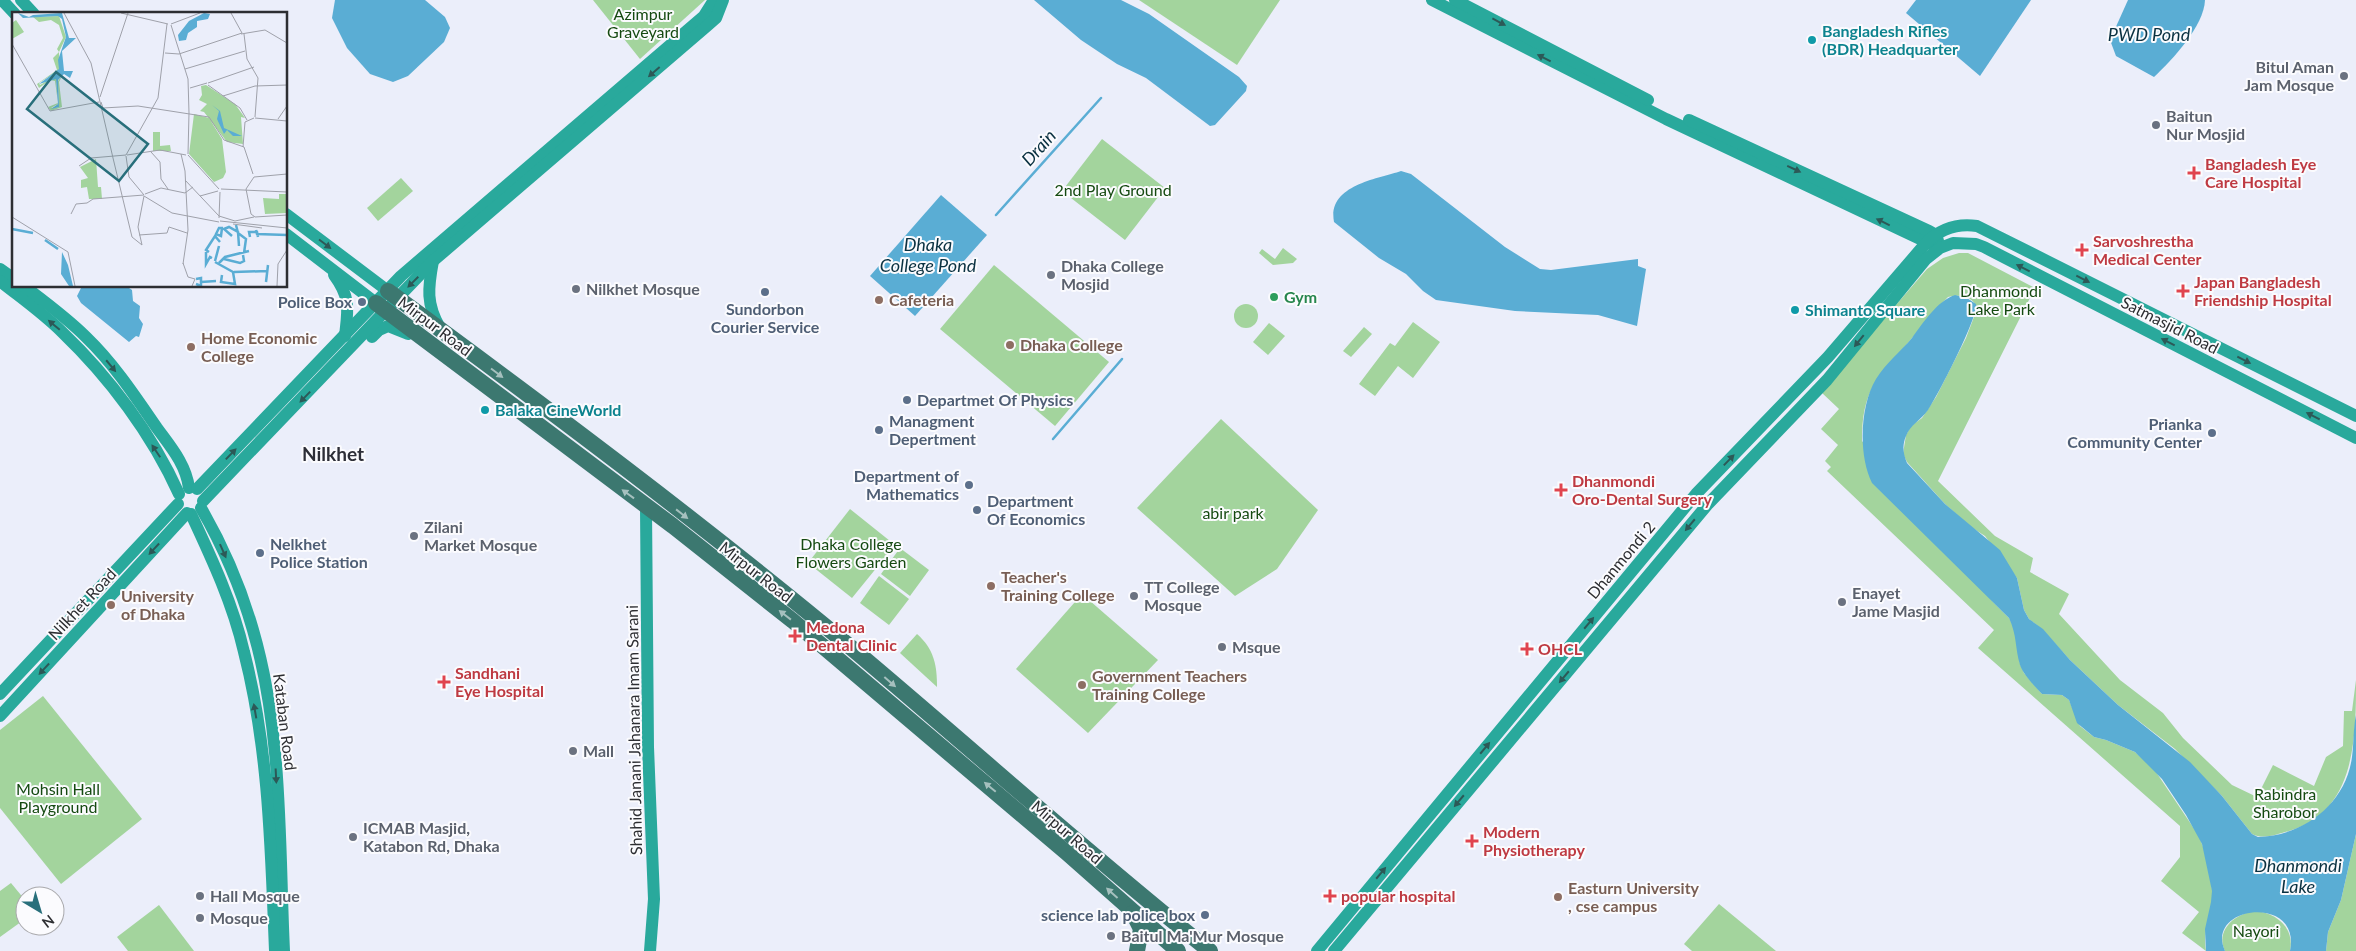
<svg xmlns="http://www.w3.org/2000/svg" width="2356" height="951" font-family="Lato,sans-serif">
<rect width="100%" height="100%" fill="#ebeefa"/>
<g fill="#a3d49d">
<path d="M593,0H705L640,59Z"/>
<path d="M1139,0H1280L1237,65Z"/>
<path d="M1102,139L1165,188L1125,240L1062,191Z"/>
<path d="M401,178L413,191L378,221L367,208Z"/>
<path d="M1283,248L1297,259L1293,263L1273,265L1259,253L1262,249L1275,259Z"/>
<path d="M1959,253H1968L2035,288L1938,481L1995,536L2033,558L2030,572L2069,594L2059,614L2120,680L2163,713L2183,738L2232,785L2257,797L2273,765L2314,786L2326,757L2343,746L2344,711H2352L2356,680C2356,737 2356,812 2289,831C2277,834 2264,840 2252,834L2222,796L2175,749L2118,705L2070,660L2043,630L2029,619L2024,610L2017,578L1985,536L1971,527L1945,504L1907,462L1903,454L1906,435L1911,426L1922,418L1936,397L1966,338L1977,309C1974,296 1959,294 1948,297C1933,312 1921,328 1907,344C1876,379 1862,391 1862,441L1993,602L2009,618L2016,631L2020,664L2024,673L2042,694L2062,695L2069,700L2080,726L2094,737L2106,740L2135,752L2154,769L2197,833C2206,849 2214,883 2212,901C2209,919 2203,932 2206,951L2182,933L2199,912L2161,881L2180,857V826L1978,648L1994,630L1827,471L1831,467L1825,461L1838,445L1821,429L1839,409L1821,392L1927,269L1943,258Z"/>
<path d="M994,265L1109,362L1055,426L940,329Z"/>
<circle cx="1246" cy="316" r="12"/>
<path d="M1413,322L1440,342L1413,378L1398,366L1375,396L1359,384L1390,343L1395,346Z"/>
<path d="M1269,323L1285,336L1268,355L1253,342Z"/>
<path d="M1364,327L1372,334L1351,357L1343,351Z"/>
<path d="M1221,419L1318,510L1277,569L1235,596L1137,508Z"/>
<path d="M850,509L895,545L852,598L808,563Z"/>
<path d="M900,548L929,570L910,596L881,574Z"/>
<path d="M879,576L909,599L889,625L860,603Z"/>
<path d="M1082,594L1158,660L1088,733L1016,669Z"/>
<path d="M917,634C934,649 937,665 937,687L900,653Z"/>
<path d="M43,696L142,819L61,884L0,808V730Z"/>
<path d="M2356,834V951H2326L2328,932L2341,900Z"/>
<path d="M11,883L25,900V919L0,937V891Z"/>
<path d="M1719,904L1776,951H1692L1684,944Z"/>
<path d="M159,905L194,951H128L117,937Z"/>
<path d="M2254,911C2276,912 2295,928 2290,951H2225C2215,930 2235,914 2254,911Z"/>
</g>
<g fill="#5aadd4">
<path d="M335,0H425L445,17L450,28L444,42L408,76L393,82L370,74L347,48L332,18Z"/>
<path d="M1034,0H1121L1149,14L1239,77L1247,86L1246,91L1215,125L1210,126L1146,78L1117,64L1081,40Z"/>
<path d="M1916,0H2031L1980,76L1906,13Z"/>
<path d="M2128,0H2205C2204,26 2173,59 2154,77L2116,56L2110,40Z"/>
<path d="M1401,171L1411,174L1505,247L1540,269L1551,270L1638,259V266L1646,269L1637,326L1598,315L1515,311L1436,300L1423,291L1406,274L1379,258L1334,222C1327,185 1378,179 1401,171Z"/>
<path d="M941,195L987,235L915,316L870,276Z"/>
<path d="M82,286H126L132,290L133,301L140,306L139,318L143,324L139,337L136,336L129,342L81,303L77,296Z"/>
<path d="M1955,295L1967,298L1976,304C1979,316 1937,397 1928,410C1921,420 1910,425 1906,436C1902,445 1903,454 1907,463L1945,504L2000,550L2017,578L2024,610L2029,619L2043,629L2070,660L2118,705L2190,762L2222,796L2252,834L2258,837C2303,836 2346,804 2352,757C2354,743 2353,729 2356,715V834L2341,900L2328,932L2326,951H2290C2302,894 2204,905 2225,951H2206L2205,929L2211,902L2212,891L2202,844L2186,815L2162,779L2135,752L2106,740L2094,737L2077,723L2069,700L2062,695L2042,694C2034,685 2024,676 2020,665C2015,648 2017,635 2009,618L1872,483C1858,455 1860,405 1876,379C1886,363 1900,352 1912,338C1923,323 1937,301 1955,295Z"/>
</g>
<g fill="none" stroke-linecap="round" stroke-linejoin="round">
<g stroke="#5aadd4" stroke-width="2.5">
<path d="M996,215L1101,98"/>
<path d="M1053,439L1122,359"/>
</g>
<g stroke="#29a99c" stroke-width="12">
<path d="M2,0L15,14"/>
<path d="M21,0L34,14"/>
<path d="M1432,0L1666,119L1933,245"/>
<path d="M1455,0L1648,100"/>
<path d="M1689,120L1929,231L1936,235L1938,241"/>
<path d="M286,214L388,291"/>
<path d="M286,234L376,303"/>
<path d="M433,261C428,288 426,304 440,328"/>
<path d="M0,269L14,279"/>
<path d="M334,275C351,298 348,309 345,336"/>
<path d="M0,281C20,297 43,313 62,332C109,377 152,434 179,494"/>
<path d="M24,286C45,302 67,318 86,337C114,364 135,396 157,428C170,446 186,464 189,488"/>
<path d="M372,337L379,330L388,326L408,334"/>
<path d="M197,489L401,276L704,16L714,0"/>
<path d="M203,501L433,261L707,26L716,18L723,0"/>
<path d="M201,508C223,546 241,588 253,630C283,733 279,845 284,951"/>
<path d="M646,508L648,747L654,899L650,951"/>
<path d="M191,514C212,559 233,604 244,652C269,749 271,851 275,951"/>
<path d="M0,694L178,504"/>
<path d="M0,716L187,513"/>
<path d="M1317,951L1696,494L1828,357L1926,243C1940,229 1957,223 1977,226L2356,416"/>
<path d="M1334,951L1708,504L1827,380L1926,259L1940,248L1953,243L1976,244L1984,247L2356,438"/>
</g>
<g stroke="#3c7870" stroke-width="16">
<path d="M388,291C546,407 704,525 854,650C973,750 1088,854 1210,951"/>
<path d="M376,303L673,526L793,621L1067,853L1178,951"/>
<path d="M1133,913L1141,929L1137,951"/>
</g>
</g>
<defs><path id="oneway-solid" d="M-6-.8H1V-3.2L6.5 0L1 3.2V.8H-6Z" transform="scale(1.25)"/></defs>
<g fill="#2c5957">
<use href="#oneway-solid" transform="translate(1499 22) rotate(28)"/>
<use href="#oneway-solid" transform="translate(1544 58) rotate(-153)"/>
<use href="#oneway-solid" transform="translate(654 72) rotate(139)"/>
<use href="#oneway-solid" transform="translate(1794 169) rotate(25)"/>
<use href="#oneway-solid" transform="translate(1883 222) rotate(-154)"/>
<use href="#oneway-solid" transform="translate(325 244) rotate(37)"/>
<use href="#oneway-solid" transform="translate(2023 268) rotate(-153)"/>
<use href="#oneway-solid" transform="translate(2083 279) rotate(27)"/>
<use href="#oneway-solid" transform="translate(413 282) rotate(135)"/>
<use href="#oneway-solid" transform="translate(54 325) rotate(-140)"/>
<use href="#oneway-solid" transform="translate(1859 341) rotate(129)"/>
<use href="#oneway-solid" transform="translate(2168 342) rotate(-153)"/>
<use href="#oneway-solid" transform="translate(2244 360) rotate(27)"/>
<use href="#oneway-solid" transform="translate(111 366) rotate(50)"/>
<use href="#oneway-solid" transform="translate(305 397) rotate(134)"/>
<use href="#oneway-solid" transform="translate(2313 416) rotate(-153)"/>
<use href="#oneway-solid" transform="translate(156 451) rotate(-124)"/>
<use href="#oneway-solid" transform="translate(231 454) rotate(-46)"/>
<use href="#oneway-solid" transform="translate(1729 460) rotate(-46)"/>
<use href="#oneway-solid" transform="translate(1690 525) rotate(130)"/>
<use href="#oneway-solid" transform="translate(154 549) rotate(133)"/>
<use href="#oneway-solid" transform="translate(223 551) rotate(66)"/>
<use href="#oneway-solid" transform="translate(1589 623) rotate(-50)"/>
<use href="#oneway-solid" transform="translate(44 669) rotate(133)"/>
<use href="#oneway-solid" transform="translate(1564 677) rotate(130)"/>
<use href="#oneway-solid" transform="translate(255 711) rotate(-100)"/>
<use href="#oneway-solid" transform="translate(1485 748) rotate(-50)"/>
<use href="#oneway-solid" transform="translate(276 776) rotate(87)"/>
<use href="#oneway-solid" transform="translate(1459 801) rotate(130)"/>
<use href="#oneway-solid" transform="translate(1381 873) rotate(-50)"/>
</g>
<g fill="#a5c0be">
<use href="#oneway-solid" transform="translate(497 373) rotate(37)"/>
<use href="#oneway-solid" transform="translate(628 494) rotate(-144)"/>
<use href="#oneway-solid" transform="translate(682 514) rotate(38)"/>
<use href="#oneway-solid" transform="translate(785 615) rotate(-142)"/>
<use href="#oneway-solid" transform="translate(890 682) rotate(41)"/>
<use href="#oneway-solid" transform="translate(990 787) rotate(-140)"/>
<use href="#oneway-solid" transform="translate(1112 893) rotate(-138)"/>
</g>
<g fill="#0f9aa8" stroke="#fbfbfe" stroke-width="2">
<circle cx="1812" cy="40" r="5"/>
<circle cx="1795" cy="310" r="5"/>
<circle cx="485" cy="410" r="5"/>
</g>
<g fill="#6b7280" stroke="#fbfbfe" stroke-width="2">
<circle cx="2344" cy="76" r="5"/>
<circle cx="2156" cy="125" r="5"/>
<circle cx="1051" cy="275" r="5"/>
<circle cx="576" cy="289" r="5"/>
<circle cx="414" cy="536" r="5"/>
<circle cx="1134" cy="596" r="5"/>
<circle cx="1842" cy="602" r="5"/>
<circle cx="1222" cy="647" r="5"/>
<circle cx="573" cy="751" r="5"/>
<circle cx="353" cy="837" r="5"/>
<circle cx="200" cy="896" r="5"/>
<circle cx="200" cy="918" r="5"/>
<circle cx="1111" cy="936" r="5"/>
</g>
<g fill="#e0444e" stroke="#fbfbfe" stroke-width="2">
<path d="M2191.5 165.5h5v5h5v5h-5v5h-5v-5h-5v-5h5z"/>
<path d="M2079.5 242.5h5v5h5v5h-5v5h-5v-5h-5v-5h5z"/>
<path d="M2180.5 283.5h5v5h5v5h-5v5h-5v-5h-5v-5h5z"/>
<path d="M1558.5 482.5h5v5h5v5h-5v5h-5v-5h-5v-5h5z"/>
<path d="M792.5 628.5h5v5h5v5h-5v5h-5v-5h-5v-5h5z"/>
<path d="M1524.5 641.5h5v5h5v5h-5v5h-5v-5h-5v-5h5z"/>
<path d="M441.5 674.5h5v5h5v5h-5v5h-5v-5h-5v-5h5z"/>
<path d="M1469.5 833.5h5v5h5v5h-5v5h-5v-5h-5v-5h5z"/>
<path d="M1327.5 888.5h5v5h5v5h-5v5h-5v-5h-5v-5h5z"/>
</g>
<g fill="#5c6f8a" stroke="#fbfbfe" stroke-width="2">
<circle cx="765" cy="292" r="5"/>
<circle cx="362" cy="302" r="5"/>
<circle cx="907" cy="400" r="5"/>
<circle cx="879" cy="430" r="5"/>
<circle cx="2212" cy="433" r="5"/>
<circle cx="969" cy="485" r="5"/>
<circle cx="977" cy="510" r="5"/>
<circle cx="260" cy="553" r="5"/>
<circle cx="1205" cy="915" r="5"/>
</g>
<circle fill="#2e9e5b" stroke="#fbfbfe" stroke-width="2" cx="1274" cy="297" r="5"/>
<g fill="#8d6e63" stroke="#fbfbfe" stroke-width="2">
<circle cx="879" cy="300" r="5"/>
<circle cx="1010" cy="345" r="5"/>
<circle cx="191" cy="347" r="5"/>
<circle cx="991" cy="586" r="5"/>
<circle cx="111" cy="605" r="5"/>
<circle cx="1082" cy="685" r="5"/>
<circle cx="1558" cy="897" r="5"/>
</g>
<g text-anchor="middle" stroke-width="4" stroke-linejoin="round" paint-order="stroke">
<g font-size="16" fill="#154a11" stroke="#fbfbfe">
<text x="643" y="20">Azimpur<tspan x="643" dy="18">Graveyard</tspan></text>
<text x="1113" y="196">2nd Play Ground</text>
<text x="2001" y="297">Dhanmondi<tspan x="2001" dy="18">Lake Park</tspan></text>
<text x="1233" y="519">abir park</text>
<text x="851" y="550">Dhaka College<tspan x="851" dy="18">Flowers Garden</tspan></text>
<text x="58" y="795">Mohsin Hall<tspan x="58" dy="18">Playground</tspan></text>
<text x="2285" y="800">Rabindra<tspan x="2285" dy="18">Sharobor</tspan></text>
<text x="2256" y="937">Nayori</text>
</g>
<g font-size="16" font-weight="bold" fill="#0d838f" stroke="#fbfbfe" text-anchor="start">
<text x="1822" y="37">Bangladesh Rifles<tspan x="1822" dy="18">(BDR) Headquarter</tspan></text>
<text x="1805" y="316">Shimanto Square</text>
<text x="495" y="416">Balaka CineWorld</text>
</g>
<g font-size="16" font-weight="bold" fill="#5b616d" stroke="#fbfbfe" text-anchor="start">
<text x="2334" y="73" text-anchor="end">Bitul Aman<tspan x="2334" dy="18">Jam Mosque</tspan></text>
<text x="2166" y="122">Baitun<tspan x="2166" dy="18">Nur Mosjid</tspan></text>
<text x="1061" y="272">Dhaka College<tspan x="1061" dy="18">Mosjid</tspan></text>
<text x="586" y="295">Nilkhet Mosque</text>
<text x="424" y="533">Zilani<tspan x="424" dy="18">Market Mosque</tspan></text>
<text x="1144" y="593">TT College<tspan x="1144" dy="18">Mosque</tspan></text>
<text x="1852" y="599">Enayet<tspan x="1852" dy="18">Jame Masjid</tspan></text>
<text x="1232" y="653">Msque</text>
<text x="583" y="757">Mall</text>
<text x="363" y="834">ICMAB Masjid,<tspan x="363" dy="18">Katabon Rd, Dhaka</tspan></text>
<text x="210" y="902">Hall Mosque</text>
<text x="210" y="924">Mosque</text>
<text x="1121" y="942">Baitul Ma'Mur Mosque</text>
</g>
<g font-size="16" font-weight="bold" fill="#be3a42" stroke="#fbfbfe" text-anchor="start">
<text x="2205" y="170">Bangladesh Eye<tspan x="2205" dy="18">Care Hospital</tspan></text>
<text x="2093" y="247">Sarvoshrestha<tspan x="2093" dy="18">Medical Center</tspan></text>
<text x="2194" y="288">Japan Bangladesh<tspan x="2194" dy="18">Friendship Hospital</tspan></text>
<text x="1572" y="487">Dhanmondi<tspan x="1572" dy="18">Oro-Dental Surgery</tspan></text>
<text x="806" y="633">Medona<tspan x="806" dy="18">Dental Clinic</tspan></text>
<text x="1538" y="655">OHCL</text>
<text x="455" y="679">Sandhani<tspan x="455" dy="18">Eye Hospital</tspan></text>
<text x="1483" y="838">Modern<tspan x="1483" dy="18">Physiotherapy</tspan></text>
<text x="1341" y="902">popular hospital</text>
</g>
<g font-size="16" font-weight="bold" fill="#27864d" stroke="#fbfbfe" text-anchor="start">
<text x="1284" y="303">Gym</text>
</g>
<g font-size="16" font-weight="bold" fill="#785e54" stroke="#fbfbfe" text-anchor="start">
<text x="889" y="306">Cafeteria</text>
<text x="201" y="344">Home Economic<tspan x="201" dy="18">College</tspan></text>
<text x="1020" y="351">Dhaka College</text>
<text x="1001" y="583">Teacher's<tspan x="1001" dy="18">Training College</tspan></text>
<text x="121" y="602">University<tspan x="121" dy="18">of Dhaka</tspan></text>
<text x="1092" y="682">Government Teachers<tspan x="1092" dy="18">Training College</tspan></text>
<text x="1568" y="894">Easturn University<tspan x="1568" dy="18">, cse campus</tspan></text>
</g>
<g font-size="16" font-weight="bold" fill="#4e5e75" stroke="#fbfbfe" text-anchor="end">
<text x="352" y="308">Police Box</text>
<text x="765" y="315" text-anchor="middle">Sundorbon<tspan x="765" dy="18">Courier Service</tspan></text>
<text x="917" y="406" text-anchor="start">Departmet Of Physics</text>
<text x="889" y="427" text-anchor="start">Managment<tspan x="889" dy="18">Depertment</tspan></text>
<text x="2202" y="430">Prianka<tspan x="2202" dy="18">Community Center</tspan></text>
<text x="959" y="482">Department of<tspan x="959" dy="18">Mathematics</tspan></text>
<text x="987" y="507" text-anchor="start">Department<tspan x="987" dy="18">Of Economics</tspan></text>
<text x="270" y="550" text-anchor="start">Nelkhet<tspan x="270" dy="18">Police Station</tspan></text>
<text x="1195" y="921">science lab police box</text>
</g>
<g font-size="16" fill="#2d2e32" stroke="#fbfbfe">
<text transform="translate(2170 325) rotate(27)" y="6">Satmasjid Road</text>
<text transform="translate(435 326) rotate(37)" y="6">Mirpur Road</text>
<text transform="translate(1621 560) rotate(-50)" y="6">Dhanmondi 2</text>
<text transform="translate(756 572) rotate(38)" y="6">Mirpur Road</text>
<text transform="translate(82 604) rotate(-47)" y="6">Nilkhet Road</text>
<text transform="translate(285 722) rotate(83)" y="6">Kataban Road</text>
<text transform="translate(634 730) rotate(-91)" y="6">Shahid Janani Jahanara Imam Sarani</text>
<text transform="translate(1067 832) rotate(41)" y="6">Mirpur Road</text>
</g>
<g font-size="18" font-style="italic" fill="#0a3141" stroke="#fbfbfe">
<text x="2149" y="41">PWD Pond</text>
<text transform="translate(1039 148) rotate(-48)" y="6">Drain</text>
<text x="928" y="251">Dhaka<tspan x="928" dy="21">College Pond</tspan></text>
<text x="2298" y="872">Dhanmondi<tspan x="2298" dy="21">Lake</tspan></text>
</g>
<g font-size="19" font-weight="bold" fill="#2d2e37" stroke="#fbfbfe">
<text x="333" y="461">Nilkhet</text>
</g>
</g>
<g transform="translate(12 12)">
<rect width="275" height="275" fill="#ebeefa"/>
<path d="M47,4L54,25L47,40L45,37L51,26L47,13L39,8L27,10L21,5ZM4,8L12,20L0,27V11ZM47,40V58L27,71L28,73L40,66L44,67L46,92L39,96L47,95L46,72V69L50,64L47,70L50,95L39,99L36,95L46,91L43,69L38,68L27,76L25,72L45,58L41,46ZM194,73L223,92L233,106L229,105L231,132L215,130L192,100L188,99L195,92L187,88L190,83L189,74ZM182,102L197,106L210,127L214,160L211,166L202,170L177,142ZM141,120H148V134L158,133L159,139H141ZM84,147L86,175H89L90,187H77L75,175L69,176V168L76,166L68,155ZM267,182H274L275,201L253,202L251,186L267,187Z" fill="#a3d49d"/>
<path d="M6,1L17,5L21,3L50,1L57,26H64L50,39L52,59H61L58,66L52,62L46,68L47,95L39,97L46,92L44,67L27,72L47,57L46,48L54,25L50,7L46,4L11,6ZM192,1L198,2L196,7L185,9V15L176,21L174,28L167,29L166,23L177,9ZM200,93L208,99L212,116L230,124H221L215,118L212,122L205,107L207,99ZM50,240L56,253L61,274H57L49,262Z" fill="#5aadd4"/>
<path fill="none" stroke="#5aadd4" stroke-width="2.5" d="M224,213L226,221L234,227L232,241M210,216L209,224L204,222L207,216H211M0,217L21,221M244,218L245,222L275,223M220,224L212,217L217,215L226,220L227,234M238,225L237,220H245L246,225M33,228L46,237M194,240V252L198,245L200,246M197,240L194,238L203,224L208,230M212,247L228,251L232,249L231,243M203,249L207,234M203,250L221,260L223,272L209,270L210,263M207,251L213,245L237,239M222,260L255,259M189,270L204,269M254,270L256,253M184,272L189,274V266L184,267"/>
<path fill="none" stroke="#9fa1aa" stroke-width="1" d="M52,1L79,51L101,146M109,1L156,12M159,12L188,1M159,13L176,67L177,101M229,22L253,18L275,31M232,22L235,47L246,66L243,105M0,32L38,99L87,90M153,41L167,42L230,21L219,1M173,57L233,39M196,71L242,55M196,73L228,96L235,108M178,76L195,71M211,84L243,74L275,73M88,85L116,1M89,90L91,96L126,94L197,105L212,128L232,135L241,162M243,106L275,109M266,107L275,94M231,135L233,110L242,106M139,140L148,150L149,167L156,177M169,142L173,159L176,218L171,252M176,142L177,101M114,143L146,86L155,12M115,143L148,138L174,143M176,143L207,177M114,144L117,165L132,183M101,146L120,225L130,233M67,154L79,146L114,143M242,165L234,177L239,202L243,205M242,165L275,162M173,168L207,204L223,209L242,205M209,177L275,180M133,182L149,176L173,181L181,175M132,184L160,201L207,210M188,184L206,179M59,202L64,192L75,191L81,187L132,183M0,205L56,240L63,274M243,205L275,203M207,206L208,180M208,209L275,216M221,212L250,216M127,223L155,221L157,215L175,221M130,233L126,215L132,184M171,251L176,265L183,267L180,274M265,274L266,252L275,238"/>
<path fill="#286f7b" fill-opacity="0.15" stroke="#286f7b" stroke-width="2.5" d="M44,60L136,132L107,169L15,97Z"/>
<rect width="275" height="275" fill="none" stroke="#2d2e32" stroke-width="2.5"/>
</g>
<g transform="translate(40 911) rotate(142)"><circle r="24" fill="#fbfbfe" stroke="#a9a9ac"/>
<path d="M0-4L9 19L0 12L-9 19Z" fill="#286f7b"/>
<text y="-8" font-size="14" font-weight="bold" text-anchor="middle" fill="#2d2e32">N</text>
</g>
</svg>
